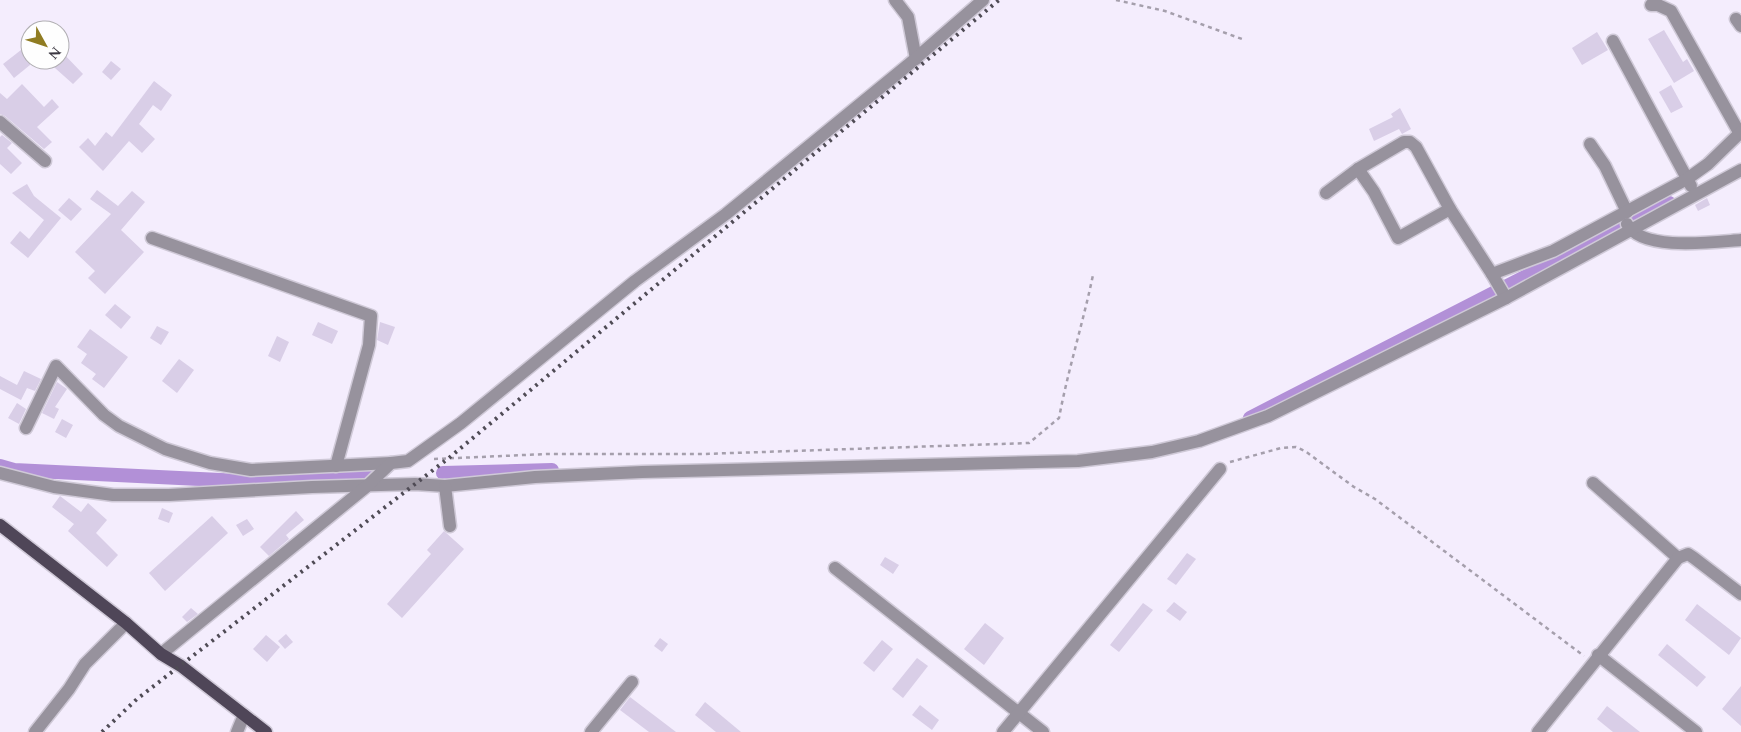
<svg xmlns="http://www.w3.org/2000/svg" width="1741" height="732" font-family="Spectral,serif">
<rect width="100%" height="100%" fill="#f4edfd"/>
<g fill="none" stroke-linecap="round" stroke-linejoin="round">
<g stroke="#b290d7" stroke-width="14">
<path d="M1250,418L1669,203"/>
<path d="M0,466L14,470L241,481L367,473"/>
<path d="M443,473L552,470"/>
</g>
</g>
<g fill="#d9cee7">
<path d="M1664,30L1683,62L1687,59L1694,71L1674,83L1648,39Z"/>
<path d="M1597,32L1608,50L1582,65L1572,48Z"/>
<path d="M30,43V65L14,78L3,64Z"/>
<path d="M60,50L83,74L73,84L46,60H60Z"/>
<path d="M111,61L121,69L111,80L102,72Z"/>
<path d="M154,81L172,95L161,111L153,105L139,124L155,139L142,153L129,141L103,171L79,147L88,138L95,146L106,132L112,137Z"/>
<path d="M22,84L44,107L52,99L59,107L37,127L52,142L44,149L5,116L0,114V93L7,99Z"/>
<path d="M1671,85L1683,107L1671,113L1659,92Z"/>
<path d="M1400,108L1411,129L1402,134L1399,129L1374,141L1369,129L1393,117L1391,114Z"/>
<path d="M2,135L12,143L7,148L22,163L11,174L0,164V137Z"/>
<path d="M27,184L34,196L61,218L28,258L10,243L20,231L29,239L44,220L12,193Z"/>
<path d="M97,190L118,206L132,191L145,202L121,230L144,252L105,294L88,278L95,271L75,252L111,214L90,199Z"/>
<path d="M69,198L82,209L71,221L58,210Z"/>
<path d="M1707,198L1710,205L1698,211L1695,205Z"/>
<path d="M115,304L131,317L121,329L105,315Z"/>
<path d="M318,322L338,331L332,344L312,335Z"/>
<path d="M380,322L395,327L388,345L377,340Z"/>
<path d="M157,326L169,332L161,345L150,338Z"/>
<path d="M90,329L128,357L104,388L92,379L96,374L81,363L87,354L77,347Z"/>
<path d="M277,336L289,342L280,362L268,356Z"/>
<path d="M179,359L194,370L177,393L162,381Z"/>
<path d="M24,371L41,379L35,391L27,388L21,400L0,389V376L17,385Z"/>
<path d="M57,382L67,389L55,407L59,409L54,419L42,413Z"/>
<path d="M17,403L26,409L19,424L8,418Z"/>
<path d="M62,419L73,425L66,438L55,432Z"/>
<path d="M60,496L81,512L88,503L107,520L96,533L118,555L107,567L68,531L74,524L52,507Z"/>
<path d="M162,508L173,513L169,523L158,519Z"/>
<path d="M296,511L304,520L286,535L289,539L269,556L260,547Z"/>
<path d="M212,516L228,533L165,591L149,573Z"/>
<path d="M247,519L254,529L243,536L236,525Z"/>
<path d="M444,531L464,549L402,618L387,604L431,554L427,550Z"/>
<path d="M1187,553L1196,559L1176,585L1167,579Z"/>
<path d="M885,557L899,565L893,574L880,565Z"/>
<path d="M1174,602L1187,612L1180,621L1166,611Z"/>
<path d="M1143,603L1153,610L1119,652L1110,645Z"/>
<path d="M1697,604L1741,638L1729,655L1685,620Z"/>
<path d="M191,608L198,614L187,622L182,617Z"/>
<path d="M985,623L1004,638L984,665L964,649Z"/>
<path d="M286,634L293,642L285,649L278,641Z"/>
<path d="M266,635L280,647L267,662L253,649Z"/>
<path d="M660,638L668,644L662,652L654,646Z"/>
<path d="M882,640L893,649L874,672L863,663Z"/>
<path d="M1667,644L1706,677L1697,687L1658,655Z"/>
<path d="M917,658L928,666L903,698L892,689Z"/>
<path d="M1741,686V726L1722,709Z"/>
<path d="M630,697L676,732H649L620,710Z"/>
<path d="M705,702L741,732H716L695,715Z"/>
<path d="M920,705L939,720L932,730L912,715Z"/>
<path d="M1607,706L1640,732H1613L1597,719Z"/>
</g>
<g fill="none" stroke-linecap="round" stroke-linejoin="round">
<g stroke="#cfc9d7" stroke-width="15">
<g id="minor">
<path d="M895,0L908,17L916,59"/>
<path d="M1651,5H1658L1671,11L1740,134"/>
<path d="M1736,19L1741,26"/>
<path d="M1613,41L1691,186"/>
<path d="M0,122L45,161"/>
<path d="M1590,144L1605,166L1627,212"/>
<path d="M1358,169L1374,192L1398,238L1450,209"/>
<path d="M1326,193L1358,169L1404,142H1410L1416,147L1450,209L1492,274"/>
<path d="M1627,224C1642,252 1714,242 1741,240"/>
<path d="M152,238L371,316L369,345L336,466"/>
<path d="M1506,298L1492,274L1553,251L1687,179L1708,164L1741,132"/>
<path d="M26,428L56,366L104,415L119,426L165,449L210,463L251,470L391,463"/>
<path d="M0,473L54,487L113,495H169L312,487L415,484L445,486L535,477L642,472L1078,461L1152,452L1199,441L1268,416L1506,298L1741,170"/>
<path d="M1593,483L1678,558"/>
<path d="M445,486L450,526"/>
<path d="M835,568L1043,732"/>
<path d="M161,654L366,487L391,463L408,461L461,423L635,281L726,214L908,65L983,0"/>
<path d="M1598,655L1696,732"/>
<path d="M35,732L69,689L85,664L126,623"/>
<path d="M237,732L244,715"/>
<path d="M591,732L632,682"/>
<path d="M1003,732L1220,469"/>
<path d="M1538,732L1678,558L1688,554L1694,558L1741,594"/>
</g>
</g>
<g stroke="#cfc9d7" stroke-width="15">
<path id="major" d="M0,525L126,623L161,654L181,666L266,732"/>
</g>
<g stroke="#a59fac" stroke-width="2.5" stroke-dasharray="4 4" stroke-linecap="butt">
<path d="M1116,0L1165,11L1242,39"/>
<path d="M434,459L547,454H703L1029,443L1059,418C1068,370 1083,323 1093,275"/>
<path d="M1230,462L1281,448L1296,447L1305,451L1354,487L1375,499L1584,656"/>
</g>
<use href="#minor" stroke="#97929d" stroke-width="12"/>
<use href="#major" stroke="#4f4658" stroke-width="12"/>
<path stroke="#4f4b55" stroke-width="4" stroke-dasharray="2.5 5" stroke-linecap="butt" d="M102,732L137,699L450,457L999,0"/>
</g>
<g transform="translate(45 45) rotate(130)"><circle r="24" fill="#fefefe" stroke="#b0aeb2"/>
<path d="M0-4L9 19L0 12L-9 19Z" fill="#907c22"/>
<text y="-8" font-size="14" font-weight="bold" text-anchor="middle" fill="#3b3741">N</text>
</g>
</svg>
